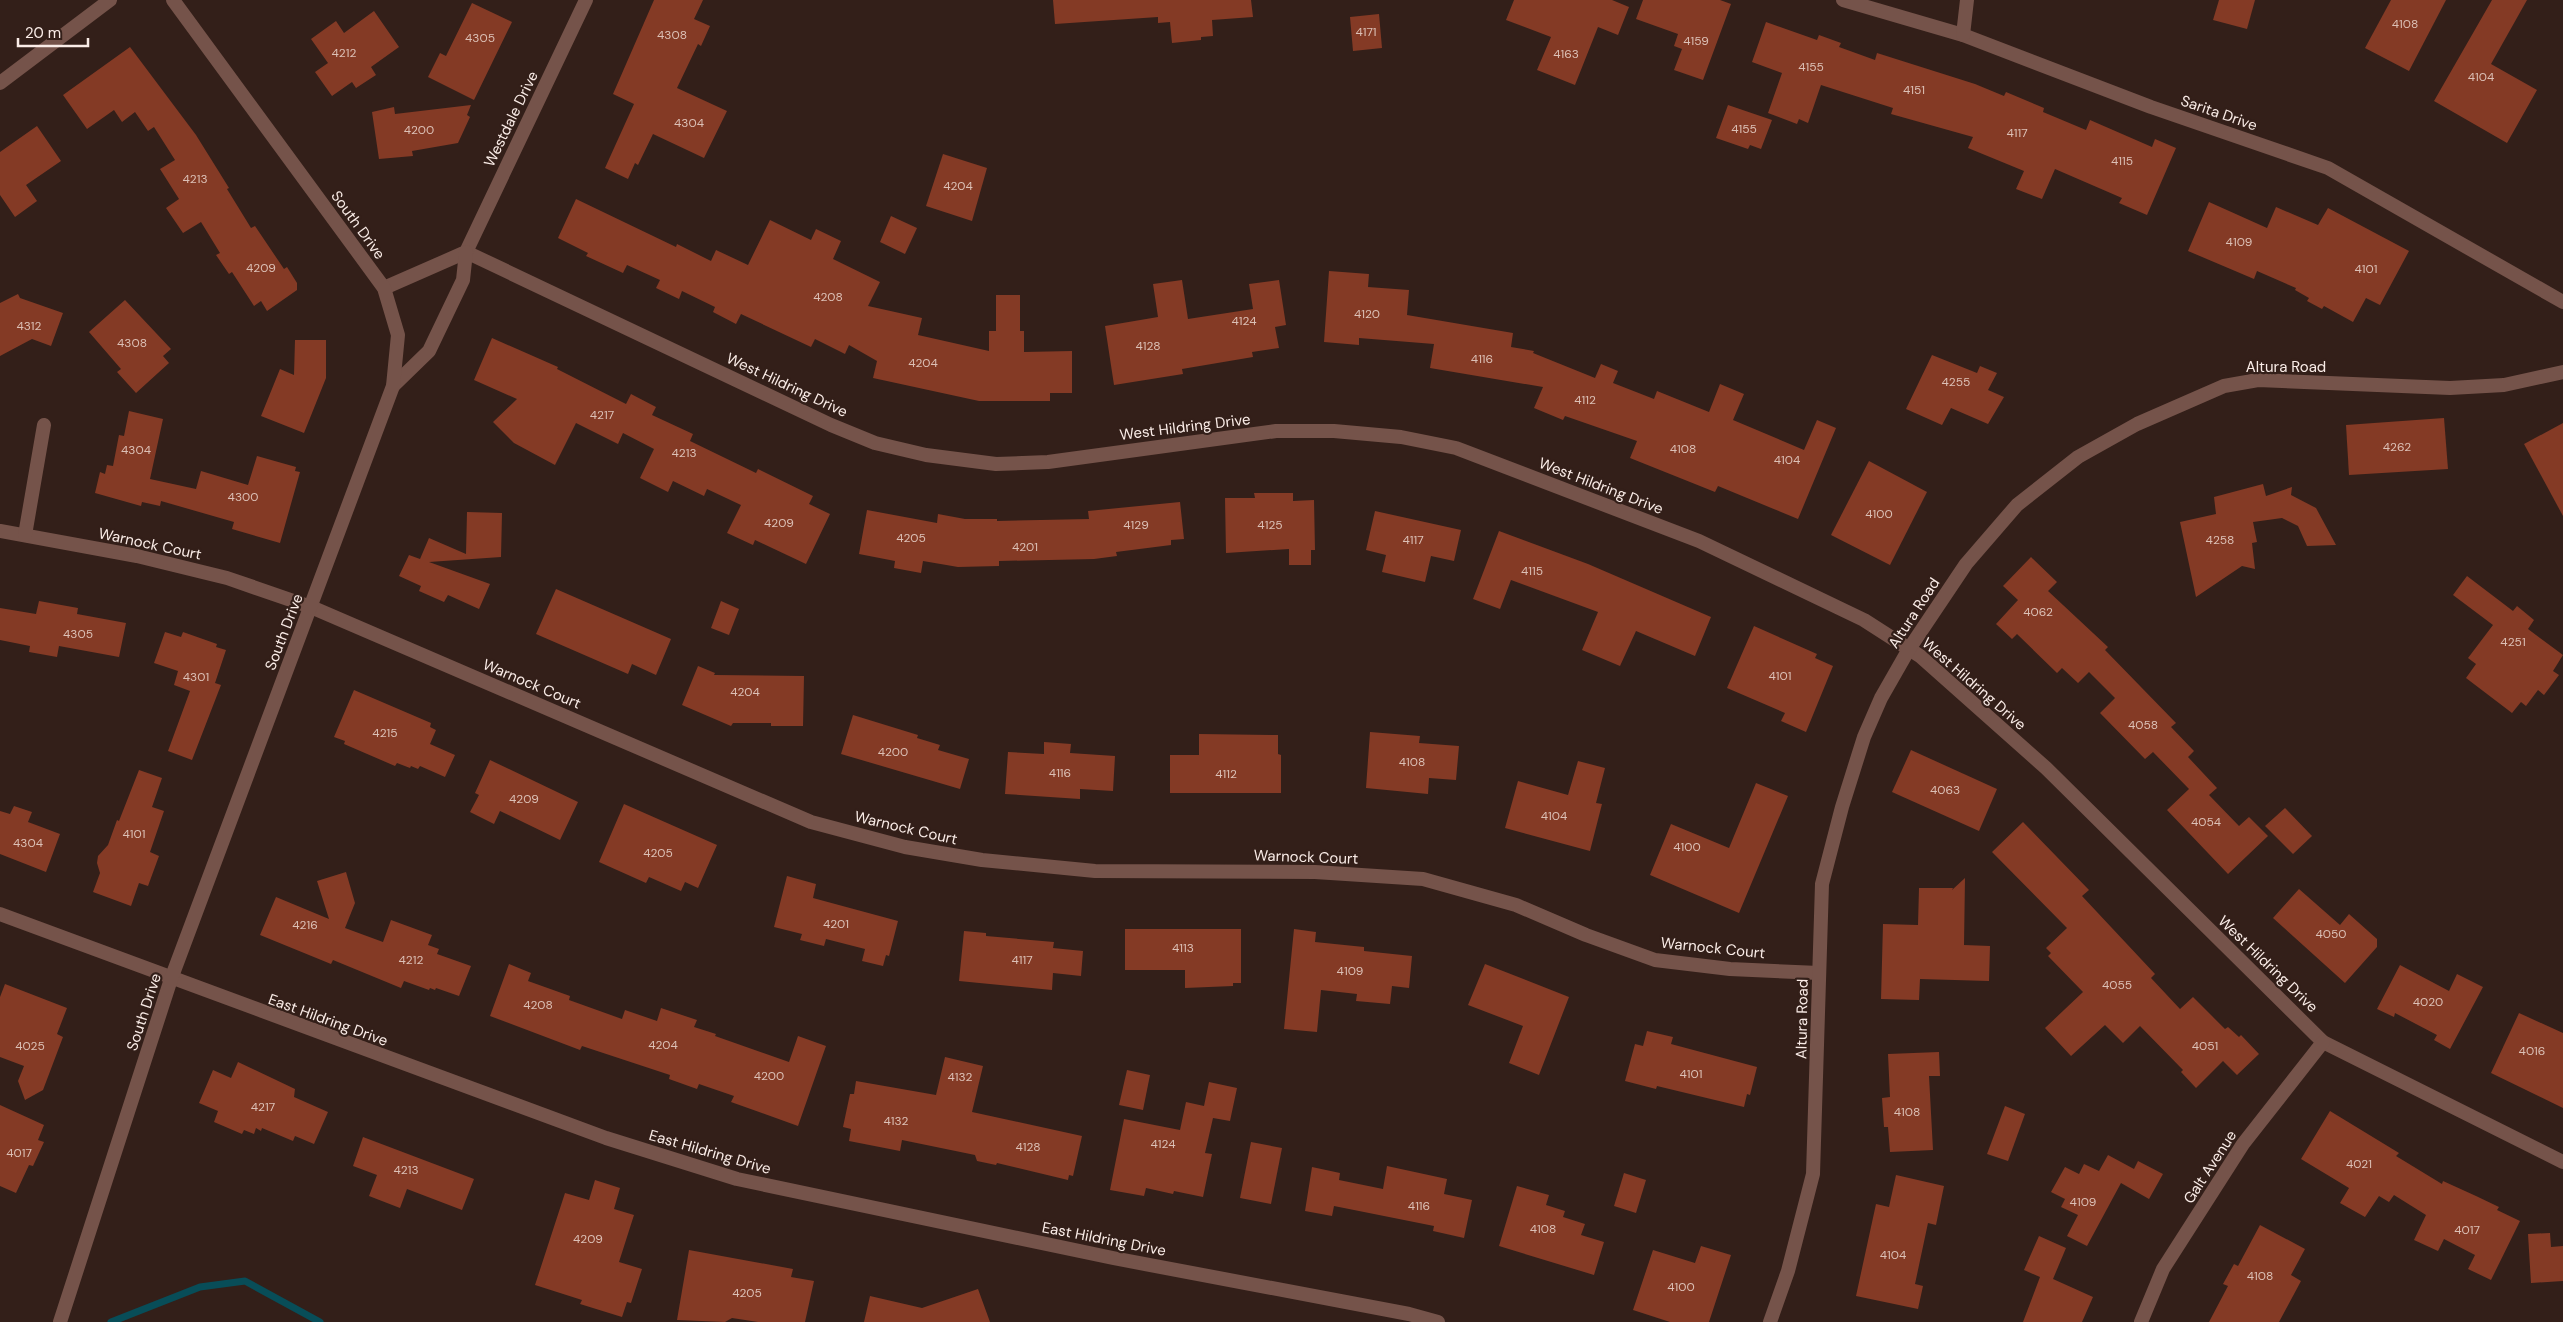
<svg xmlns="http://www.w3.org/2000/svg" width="2563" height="1322" font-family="'DM Sans',sans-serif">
<rect width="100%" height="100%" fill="#331f19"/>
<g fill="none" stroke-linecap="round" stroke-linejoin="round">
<path stroke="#084d58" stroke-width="7" d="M111,1322L200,1287L245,1281L320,1322"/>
</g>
<g fill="#843a25">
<path d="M654,0H703L694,19L710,26L701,46L698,44L677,88L727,111L704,158L653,134L638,165L635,163L628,179L605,168L634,104L613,94Z"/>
<path d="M1053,0H1251L1253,17L1212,20L1213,36L1201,37V40L1172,43L1170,22L1158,23V17L1055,24Z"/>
<path d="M1514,0H1612L1629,7L1618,35L1598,27L1575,85L1537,70L1551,37L1506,20Z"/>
<path d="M1643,0H1720L1731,4L1703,80L1674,70L1682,49L1674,46L1678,34L1636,19Z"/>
<path d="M2219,0H2255L2247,29L2213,20Z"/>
<path d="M2391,0H2446L2409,71L2365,48Z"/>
<path d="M2492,0H2527L2491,64L2537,90L2507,143L2434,101Z"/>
<path d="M472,3L512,22L474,100L428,77L440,53L446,56Z"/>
<path d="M374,11L399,47L371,67L376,75L356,88L352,82L332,96L315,72L328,63L311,39L336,21L344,33Z"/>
<path d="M1379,14L1382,48L1353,51L1350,17Z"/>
<path d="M1766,22L1817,40L1819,35L1841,43L1839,47L1875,60L1877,53L1975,84L2004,96L2006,92L2044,108L2043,112L2086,130L2090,120L2152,147L2155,139L2176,148L2147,215L2119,203L2122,198L2055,169L2042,199L2016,189L2024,171L1968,148L1973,137L1891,114L1893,108L1821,85L1808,123L1799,119L1797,124L1768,113L1782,73L1752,62Z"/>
<path d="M130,47L196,135L229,188L227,189L251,228L255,226L284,269L287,267L297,283V290L267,311L261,301L254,306L232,272L229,274L216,255L220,253L201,222L183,233L166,208L179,199L160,169L175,160L154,127L148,131L135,112L122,122L114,110L87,129L63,95Z"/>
<path d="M471,105L467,115L470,117L458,143L412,151L413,156L379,159L372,112L394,107L395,114Z"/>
<path d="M1728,105L1772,120L1761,149L1750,145L1748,149L1716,138Z"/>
<path d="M37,126L61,161L26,185L37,201L15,217L0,195V152Z"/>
<path d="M943,154L987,168L972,221L926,206Z"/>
<path d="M576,199L676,247L677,244L711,261L716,250L748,265L770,220L811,240L816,229L841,241L833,259L880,282L868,306L922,318L918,335L989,351V331H996V295H1020V331H1024V352L1072,351V393H1050V401H979L873,378L877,361L849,345L845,354L815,339L811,347L741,314L736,324L713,312L715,307L682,291L679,299L656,288L660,280L627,265L623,273L586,256L588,253L558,238Z"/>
<path d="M2209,202L2267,228L2276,207L2318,225L2328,208L2409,251L2380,305L2366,298L2353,322L2324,306L2322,309L2307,301L2309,298L2295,290L2296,288L2257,271L2254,279L2188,251Z"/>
<path d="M891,216L917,228L905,254L880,242Z"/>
<path d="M1329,271L1369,274L1368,287L1409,290L1407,315L1513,333L1511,347L1534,351L1533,353L1595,378L1601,364L1618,371L1613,383L1654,399L1657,391L1709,412L1720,384L1744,394L1733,420L1804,450L1817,420L1836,428L1798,519L1718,486L1715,492L1630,458L1637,441L1565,416L1563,420L1534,408L1543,387L1430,368L1434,344L1359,338V345L1324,342Z"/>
<path d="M1182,280L1188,319L1253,309L1249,284L1279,280L1286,325L1275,327L1279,348L1252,352L1253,357L1182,369L1183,374L1114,385L1105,326L1158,317L1153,284Z"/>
<path d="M18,294L20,298L63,313L51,346L32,339L0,356V303Z"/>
<path d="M125,300L171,349L163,356L169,363L136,393L117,372L121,369L89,332Z"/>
<path d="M492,338L558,367L557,369L626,404L631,394L656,407L652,415L693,434L690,441L756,473L758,469L813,496L809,504L830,514L806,564L755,540L753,545L727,533L741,505L707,489L704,496L673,481L668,492L640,478L654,449L623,433L618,444L576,423L555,465L514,443L493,422L517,399L474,380Z"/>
<path d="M295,340H326V378L304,433L261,416L280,369L294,375Z"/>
<path d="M1932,355L1977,373L1980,366L1997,373L1988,390L2004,397L1988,424L1951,408L1942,425L1906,409Z"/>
<path d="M129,411L163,419L150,479L196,489L201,471L248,485L257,456L296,467L295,471L300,472L280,543L232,529L234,522L161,501L160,506L142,502L141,506L95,493L100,472L105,474L107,465L113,466L119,435L124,436Z"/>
<path d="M2444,418L2448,469L2349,475L2346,425Z"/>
<path d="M2563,423V516L2524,444Z"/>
<path d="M1869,461L1927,492L1890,565L1831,535Z"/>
<path d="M2263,484L2266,496L2292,487L2291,495L2316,508L2336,545L2307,546L2298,526L2282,518L2253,522L2257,542L2252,543L2255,569L2242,566L2196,597L2180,522L2216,514L2214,497Z"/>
<path d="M1254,493H1293V501L1314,500L1315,550H1311V565H1289V549L1226,553L1225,498H1255Z"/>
<path d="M1180,502L1184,539L1171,540V545L1116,552L1117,556L1094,559L999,561V566L958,567L923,561L921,573L894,568L895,561L859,554L867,510L937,523L938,514L965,519H997V521L1089,519L1088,511Z"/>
<path d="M1375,511L1461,530L1454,561L1431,556L1425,582L1382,572L1386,555L1366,550Z"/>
<path d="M467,512L502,513L501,557L429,562L490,584L479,609L448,595L444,602L419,591L421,586L399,576L409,555L420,559L429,538L466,554Z"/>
<path d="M1499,531L1588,564L1711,617L1695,656L1636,631L1620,666L1582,650L1598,612L1511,580L1500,609L1473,599Z"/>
<path d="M2031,557L2057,582L2048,591L2108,647L2105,650L2176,723L2171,727L2194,751L2188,757L2217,788L2209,795L2239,826L2249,817L2268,836L2228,874L2167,810L2189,789L2153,752L2145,759L2100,713L2115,698L2089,672L2078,683L2062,668L2057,673L2017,634L2012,639L1996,624L2018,600L2003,586Z"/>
<path d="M2467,576L2513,611L2517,606L2534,620L2528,629L2563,655L2553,671L2559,675L2544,695L2538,690L2526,706L2521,702L2512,713L2466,678L2476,664L2468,658L2493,625L2453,595Z"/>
<path d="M556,589L671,639L656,675L632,664L628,674L536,634Z"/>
<path d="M39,601L78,608L77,614L126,623L119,657L59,646L57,657L29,652L30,646L0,640V608L36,614Z"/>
<path d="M721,601L739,609L729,635L711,628Z"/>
<path d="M1754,626L1817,654L1815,658L1833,666L1806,732L1781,721L1785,713L1727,688Z"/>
<path d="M165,632L181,637L183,632L217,644L216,647L226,650L215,683L221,685L192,760L168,751L190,691L174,685L178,671L154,663Z"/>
<path d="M698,666L715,673L714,675L804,676L803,726H771V723H733L731,726L682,705Z"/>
<path d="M354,690L431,723L430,727L436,730L430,744L455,755L445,777L420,766L418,769L411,766L410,768L397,763L395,766L344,744L345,741L334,737Z"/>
<path d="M853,715L918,735L917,738L940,745L938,750L969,759L960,789L841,754Z"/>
<path d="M1370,732L1420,736L1419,743L1459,746L1456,780L1429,778L1428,794L1366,788Z"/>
<path d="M1199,734L1278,735V754L1281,755V793H1170V755H1199Z"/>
<path d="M1044,742L1071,744L1070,753L1115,756L1113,791L1080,789V799L1005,794L1008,752L1044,754Z"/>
<path d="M1911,750L1997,789L1979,831L1892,792Z"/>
<path d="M490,760L578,802L560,840L500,811L494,824L470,812L479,795L475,793Z"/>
<path d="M1578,761L1605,768L1596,803L1602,804L1590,851L1505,828L1518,781L1568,795Z"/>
<path d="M139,770L162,778L152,807L164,811L150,852L159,856L148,886L139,883L131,906L93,892L100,873L97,863L98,856L108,845L117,820L119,821Z"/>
<path d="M1756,783L1788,796L1739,913L1650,875L1671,824L1729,848Z"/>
<path d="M624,804L717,845L698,888L685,882L681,891L649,877L646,883L599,862Z"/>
<path d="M14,806L32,812L28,822L60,834L46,872L0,854V811L10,814Z"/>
<path d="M2285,808L2312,836L2293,854L2265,826Z"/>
<path d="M2023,822L2089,890L2082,896L2155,974L2151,978L2180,1009L2193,997L2225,1029L2228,1027L2239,1037L2241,1035L2259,1054L2237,1075L2223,1061L2196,1088L2181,1072L2183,1070L2140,1026L2123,1043L2105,1025L2071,1056L2045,1028L2083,992L2048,956L2051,953L2046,948L2067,928L1992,852Z"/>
<path d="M346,872L355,903L345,928L383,942L391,920L432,935L428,945L439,949L437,954L471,966L459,996L436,988L435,990L430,988L429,990L404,981L401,988L333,960L331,964L260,935L276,897L329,919L317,881Z"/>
<path d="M787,876L816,884L813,898L898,921L889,956L886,955L883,966L862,961L865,949L826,939L824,946L800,940L802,934L774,927Z"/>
<path d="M1965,878L1964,945L1990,946L1989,981L1920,979L1919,1000L1881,999L1883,924L1918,925L1919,888H1953L1952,890Z"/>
<path d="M2299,889L2340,925L2349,914L2377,939V947L2345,983L2273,918Z"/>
<path d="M1125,929H1241V983H1233V986L1185,988V970H1125Z"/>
<path d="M1294,929L1316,932L1315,942L1364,947V951L1412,956L1409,988L1392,986L1390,1004L1356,1001L1357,994L1321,990L1317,1032L1284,1029Z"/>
<path d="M964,931L986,933V936L1054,942L1053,948L1083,951L1081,976L1053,973L1052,990L959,981Z"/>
<path d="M509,964L531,973L528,981L570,996L569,1000L622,1019L625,1010L657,1021L661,1008L697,1020L694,1027L716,1034L715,1036L789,1062L798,1036L826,1046L798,1126L731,1102L734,1096L699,1084L697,1089L669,1079L670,1075L582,1046L580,1050L490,1016Z"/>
<path d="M1485,964L1569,997L1539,1075L1509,1063L1523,1026L1468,1005Z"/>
<path d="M2400,965L2449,991L2457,974L2483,987L2450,1049L2434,1040L2437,1035L2395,1013L2394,1017L2377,1009Z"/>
<path d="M5,984L67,1008L57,1034L63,1037L43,1090L25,1100L18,1081L24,1066L0,1057V997Z"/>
<path d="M2519,1013L2563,1033V1108L2491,1073Z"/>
<path d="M1647,1031L1673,1037L1671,1044L1757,1067L1750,1095L1747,1094L1744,1107L1657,1086L1656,1089L1625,1081L1635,1044L1643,1046Z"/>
<path d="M1939,1052L1940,1076H1929L1933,1150L1890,1152L1888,1127H1884L1882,1098L1890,1097L1888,1054Z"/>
<path d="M945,1057L983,1066L972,1112L1082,1136L1073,1176L1069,1175L1068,1180L997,1163L996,1165L977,1161L975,1155L902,1140L900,1151L849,1141L851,1129L843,1127L850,1094H854L856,1081L936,1095Z"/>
<path d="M238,1062L295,1089L294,1097L328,1112L314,1144L295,1136L293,1141L262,1128L261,1131L256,1128L254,1134L244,1130L242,1134L214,1122L218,1111L199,1103L213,1070L231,1078Z"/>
<path d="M1127,1070L1150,1075L1143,1110L1119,1105Z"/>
<path d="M1209,1082L1237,1088L1230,1121L1213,1118L1205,1153L1212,1154L1203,1197L1174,1191L1173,1194L1146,1188L1144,1196L1110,1190L1124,1119L1180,1130L1186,1102L1204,1106Z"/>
<path d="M0,1105L44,1125L38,1140L44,1142L33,1166L29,1165L16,1193L0,1186Z"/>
<path d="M2005,1106L2025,1114L2008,1161L1987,1154Z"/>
<path d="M2330,1111L2399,1153L2396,1156L2442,1184L2443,1181L2476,1196L2499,1207L2497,1210L2520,1221L2491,1280L2468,1269L2475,1255L2444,1239L2438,1251L2414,1240L2426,1215L2394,1195L2389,1202L2379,1196L2365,1217L2340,1203L2349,1188L2301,1159Z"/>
<path d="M363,1137L474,1179L462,1210L407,1189L400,1208L369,1196L377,1175L353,1166Z"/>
<path d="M1251,1142L1282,1148L1271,1204L1240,1198Z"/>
<path d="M2108,1155L2134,1169L2138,1161L2163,1174L2149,1199L2121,1183L2087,1246L2067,1236L2078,1215L2061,1207L2065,1199L2051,1192L2065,1167L2079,1174L2084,1164L2099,1171Z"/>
<path d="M1387,1166L1447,1179L1444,1194L1472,1200L1464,1238L1433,1231L1434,1226L1334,1206L1332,1216L1305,1211L1312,1167L1340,1173L1339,1180L1383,1189Z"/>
<path d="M1624,1173L1646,1180L1636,1213L1614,1206Z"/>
<path d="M1896,1175L1944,1186L1936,1225L1928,1223L1915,1284L1923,1286L1918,1309L1856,1296L1876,1204L1889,1207Z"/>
<path d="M595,1180L620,1188L614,1209L634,1215L619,1262L642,1269L631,1303L627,1302L622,1317L580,1304L582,1300L535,1285L565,1193L589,1200Z"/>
<path d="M1517,1186L1549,1195L1546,1205L1565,1211L1563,1217L1585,1224L1581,1235L1604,1242L1594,1275L1499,1246Z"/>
<path d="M2260,1225L2305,1249L2291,1275L2301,1281L2279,1322H2209L2228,1286L2223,1284L2234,1264L2238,1266Z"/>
<path d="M2550,1233L2551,1247L2563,1246V1281L2531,1283L2528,1234Z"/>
<path d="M2039,1236L2066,1248L2053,1279L2093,1297L2082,1322H2023L2040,1277L2024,1270Z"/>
<path d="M1701,1246L1731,1255L1709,1322H1670L1633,1310L1653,1250L1695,1263Z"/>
<path d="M689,1250L793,1269L791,1277L814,1281L805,1322H758L732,1318L725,1322L677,1320Z"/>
<path d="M978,1289L990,1322H864L870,1296L922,1308Z"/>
</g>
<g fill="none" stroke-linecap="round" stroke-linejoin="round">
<g stroke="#75534a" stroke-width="14">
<path d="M1843,0L1963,35L2151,107L2328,168L2563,302"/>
<path d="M1963,35L1967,0"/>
<path d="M0,83L110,0"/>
<path d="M466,252L831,425L875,443L926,455L996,464L1048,462L1276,431H1334L1401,437L1456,448L1699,541L1864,620L1920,656L2046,768L2323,1042L2563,1162"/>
<path d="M0,531L137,556L227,578L311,607L811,822L905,847L982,860L1095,871L1315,872L1423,879L1516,905L1586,935L1655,960L1730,969L1819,973"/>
<path d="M25,535L44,425"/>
<path d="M0,914L606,1138L737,1179L1113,1258L1409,1314L1438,1322"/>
<path d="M1770,1322L1788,1271L1813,1174L1822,884L1842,807L1864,737L1881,698L1909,649L1966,564L2017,505L2078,457L2137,424L2224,386L2258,380L2450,388L2504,385L2563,372"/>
<path d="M2141,1322L2163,1269L2243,1144L2323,1042"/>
</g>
<g stroke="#75534a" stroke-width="14">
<path d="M384,288L466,252L586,0"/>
<path d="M393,386L429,351L463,280L466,252"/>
<path d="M60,1322L171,979L393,386L398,335L384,288L173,0"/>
</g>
</g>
<g text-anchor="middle" stroke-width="4.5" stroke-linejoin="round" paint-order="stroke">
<g font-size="12" fill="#dcc0b6">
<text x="2405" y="28">4108</text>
<text x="1366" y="36">4171</text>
<text x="672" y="39">4308</text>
<text x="480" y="42">4305</text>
<text x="1696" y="45">4159</text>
<text x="344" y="57">4212</text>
<text x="1566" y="58">4163</text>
<text x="1811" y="71">4155</text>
<text x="2481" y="81">4104</text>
<text x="1914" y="94">4151</text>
<text x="689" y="127">4304</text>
<text x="1744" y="133">4155</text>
<text x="419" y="134">4200</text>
<text x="2017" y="137">4117</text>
<text x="2122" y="165">4115</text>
<text x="195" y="183">4213</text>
<text x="958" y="190">4204</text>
<text x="2239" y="246">4109</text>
<text x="261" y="272">4209</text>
<text x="2366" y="273">4101</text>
<text x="828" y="301">4208</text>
<text x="1367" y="318">4120</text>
<text x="1244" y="325">4124</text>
<text x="29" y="330">4312</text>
<text x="132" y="347">4308</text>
<text x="1148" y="350">4128</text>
<text x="1482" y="363">4116</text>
<text x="923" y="367">4204</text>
<text x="1956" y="386">4255</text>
<text x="1585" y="404">4112</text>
<text x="602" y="419">4217</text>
<text x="2397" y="451">4262</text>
<text x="1683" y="453">4108</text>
<text x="136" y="454">4304</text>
<text x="684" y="457">4213</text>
<text x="1787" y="464">4104</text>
<text x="243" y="501">4300</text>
<text x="1879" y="518">4100</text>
<text x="779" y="527">4209</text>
<text x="1136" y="529">4129</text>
<text x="1270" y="529">4125</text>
<text x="911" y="542">4205</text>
<text x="1413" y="544">4117</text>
<text x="2220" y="544">4258</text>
<text x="1025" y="551">4201</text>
<text x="1532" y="575">4115</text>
<text x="2038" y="616">4062</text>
<text x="78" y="638">4305</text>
<text x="2513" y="646">4251</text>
<text x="1780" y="680">4101</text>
<text x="196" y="681">4301</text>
<text x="745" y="696">4204</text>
<text x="2143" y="729">4058</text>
<text x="385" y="737">4215</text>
<text x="893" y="756">4200</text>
<text x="1412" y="766">4108</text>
<text x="1060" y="777">4116</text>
<text x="1226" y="778">4112</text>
<text x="1945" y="794">4063</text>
<text x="524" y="803">4209</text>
<text x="1554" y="820">4104</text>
<text x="2206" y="826">4054</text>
<text x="134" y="838">4101</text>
<text x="28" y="847">4304</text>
<text x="1687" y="851">4100</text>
<text x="658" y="857">4205</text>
<text x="836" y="928">4201</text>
<text x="305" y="929">4216</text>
<text x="2331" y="938">4050</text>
<text x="1183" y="952">4113</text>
<text x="411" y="964">4212</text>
<text x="1022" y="964">4117</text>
<text x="1350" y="975">4109</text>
<text x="2117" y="989">4055</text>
<text x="2428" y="1006">4020</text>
<text x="538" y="1009">4208</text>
<text x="663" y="1049">4204</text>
<text x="30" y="1050">4025</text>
<text x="2205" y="1050">4051</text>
<text x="2532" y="1055">4016</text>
<text x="1691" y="1078">4101</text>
<text x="769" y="1080">4200</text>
<text x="960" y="1081">4132</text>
<text x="263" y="1111">4217</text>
<text x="1907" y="1116">4108</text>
<text x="896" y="1125">4132</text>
<text x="1163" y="1148">4124</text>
<text x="1028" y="1151">4128</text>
<text x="19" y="1157">4017</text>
<text x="2359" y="1168">4021</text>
<text x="406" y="1174">4213</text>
<text x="2083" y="1206">4109</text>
<text x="1419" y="1210">4116</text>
<text x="1543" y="1233">4108</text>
<text x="2467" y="1234">4017</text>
<text x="588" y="1243">4209</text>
<text x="1893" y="1259">4104</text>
<text x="2260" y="1280">4108</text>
<text x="1681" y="1291">4100</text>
<text x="747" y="1297">4205</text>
</g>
<g font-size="15" fill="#faece7" stroke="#331f19">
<text transform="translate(2219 113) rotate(19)" y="5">Sarita Drive</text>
<text transform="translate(511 119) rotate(-64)" y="5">Westdale Drive</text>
<text transform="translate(358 225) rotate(54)" y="5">South Drive</text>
<text x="2286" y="372">Altura Road</text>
<text transform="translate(787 385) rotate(25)" y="5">West Hildring Drive</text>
<text transform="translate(1185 427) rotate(-7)" y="5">West Hildring Drive</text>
<text transform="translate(1601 486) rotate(21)" y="5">West Hildring Drive</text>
<text transform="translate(150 544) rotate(12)" y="5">Warnock Court</text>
<text transform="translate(1914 613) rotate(-57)" y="5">Altura Road</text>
<text transform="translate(284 632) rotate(-69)" y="5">South Drive</text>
<text transform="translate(532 684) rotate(23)" y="5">Warnock Court</text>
<text transform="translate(1974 684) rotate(41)" y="5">West Hildring Drive</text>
<text transform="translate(906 828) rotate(13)" y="5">Warnock Court</text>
<text transform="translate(1306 857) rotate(2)" y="5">Warnock Court</text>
<text transform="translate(1713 948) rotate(6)" y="5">Warnock Court</text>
<text transform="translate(2268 964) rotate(44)" y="5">West Hildring Drive</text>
<text transform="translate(144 1012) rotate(-72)" y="5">South Drive</text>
<text transform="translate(1802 1019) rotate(-89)" y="5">Altura Road</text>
<text transform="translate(328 1020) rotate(20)" y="5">East Hildring Drive</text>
<text transform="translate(710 1152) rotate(16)" y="5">East Hildring Drive</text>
<text transform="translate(2210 1167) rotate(-57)" y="5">Galt Avenue</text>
<text transform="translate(1104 1239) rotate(11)" y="5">East Hildring Drive</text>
</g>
</g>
<path d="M18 38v8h70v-8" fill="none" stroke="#faece7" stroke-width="2.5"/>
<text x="25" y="38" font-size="15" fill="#faece7" stroke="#331f19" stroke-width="4" paint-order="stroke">20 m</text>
</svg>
